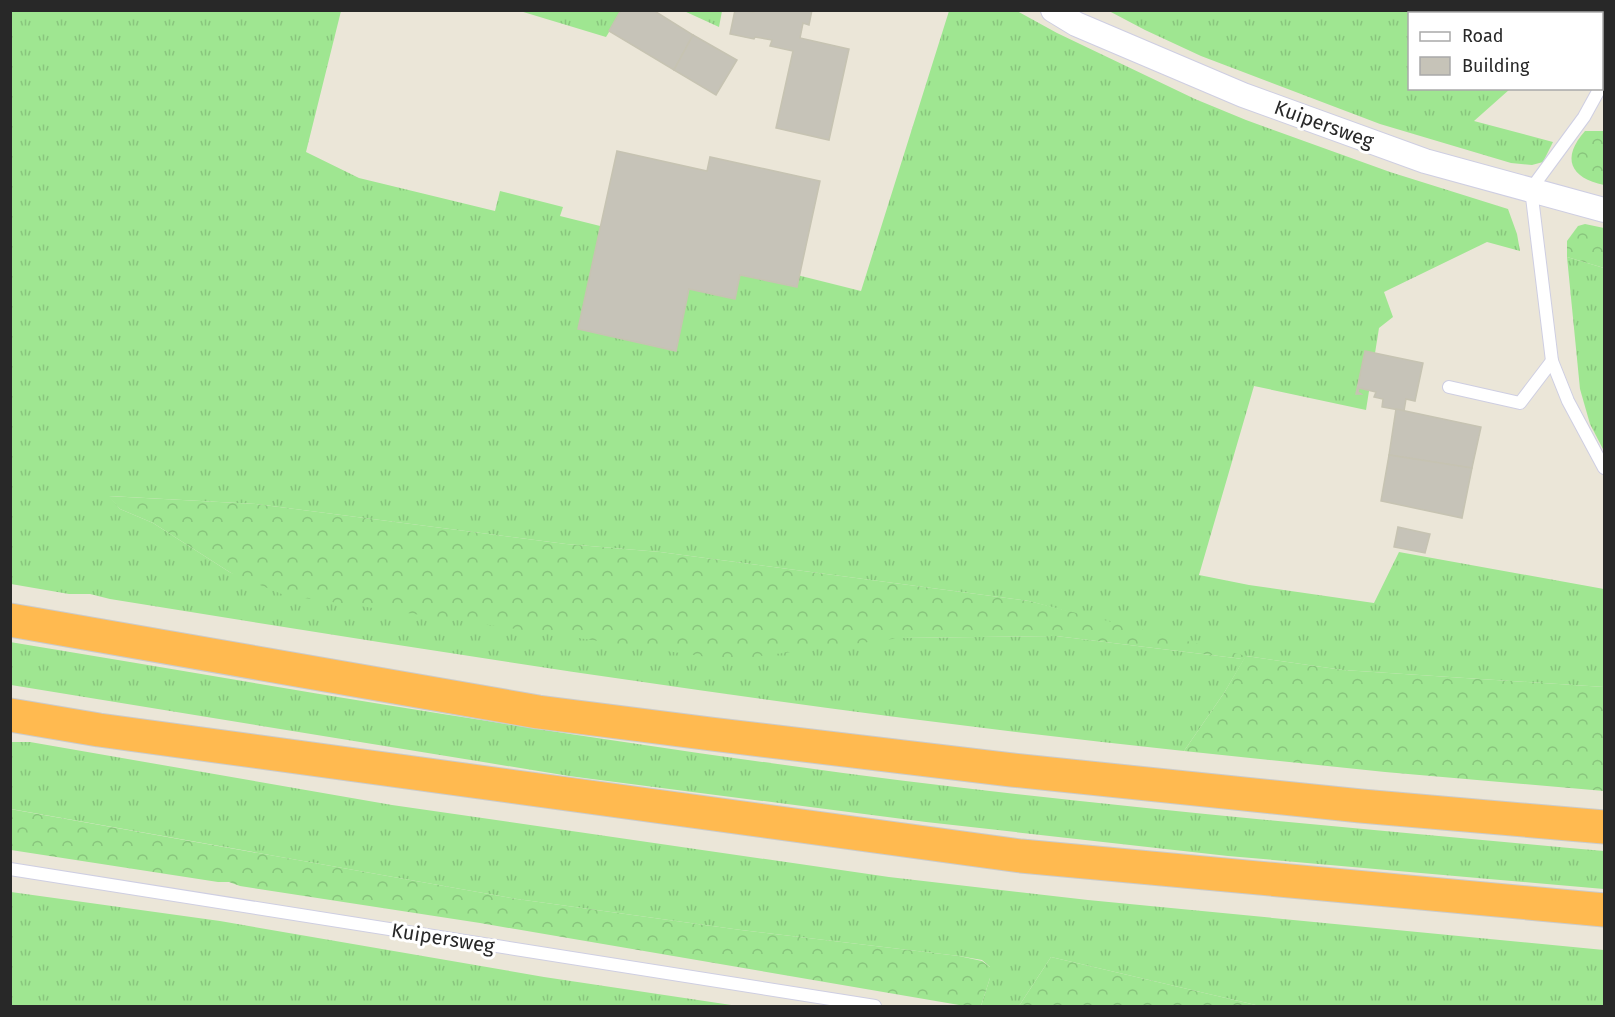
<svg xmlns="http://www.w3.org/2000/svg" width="1615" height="1017" font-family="'Fira Sans',sans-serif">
<defs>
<pattern id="grass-tufts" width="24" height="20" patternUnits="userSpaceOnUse" patternTransform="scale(1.5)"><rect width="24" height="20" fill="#9fe691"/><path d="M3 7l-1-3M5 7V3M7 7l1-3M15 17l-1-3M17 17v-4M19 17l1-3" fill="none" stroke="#89c57d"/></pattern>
<pattern id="forest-crowns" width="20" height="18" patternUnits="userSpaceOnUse" patternTransform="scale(1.5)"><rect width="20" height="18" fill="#9fe691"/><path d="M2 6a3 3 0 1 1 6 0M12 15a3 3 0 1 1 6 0" fill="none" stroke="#89c57d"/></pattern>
</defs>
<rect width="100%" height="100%" fill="#ebe6d8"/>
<g fill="url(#grass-tufts)" fill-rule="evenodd">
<path d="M10,11H341L306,152L359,178L495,211L500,191L563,207L560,216L861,291L949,11H1017L1057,33L1195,99L1246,120L1390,172L1508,209L1517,234L1520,251L1487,242L1384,292L1393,317L1379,328L1366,410L1254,386L1199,575L1249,585L1374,603L1399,552L1604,589V687L1343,670L1246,656L1224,693L1184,751C824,713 467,657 110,599L90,594H69L11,584ZM109,496L256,504L566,544L660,552L1029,601L1243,659L1056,636L900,638L231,573L153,523L120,509Z"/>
<path d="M520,11H622L606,37Z"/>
<path d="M684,11H722L719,27Z"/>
<path d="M1572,11V13L1410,14V88L1510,89L1474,121L1553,142L1543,162L1532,165L1511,163L1380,124L1201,56L1145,30L1109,11Z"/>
<path d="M1567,257L1604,268V451L1590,424L1580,389Z"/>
<path d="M10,642C268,685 526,730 785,765C1057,803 1331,826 1604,851V889L1228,856L926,822L569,776L11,685Z"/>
<path d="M10,742H30L392,805L889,877L1088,900L1604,950V1006H1260L1051,957L1019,1006H981L990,978V967L982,960L959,956L741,930L517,899L11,809Z"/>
<path d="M11,892L220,921L544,977L738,1006H11Z"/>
</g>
<g fill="url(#forest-crowns)">
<path d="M1585,131H1604V185C1570,178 1561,158 1585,131Z"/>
<path d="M1585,224L1604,228V268L1567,257V241L1578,226Z"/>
<path d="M108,496L256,504L566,544L660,552L1029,601L1246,656L1343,670L1604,687V791L1385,772L1184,751L1224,693L1245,657L1243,659L1056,636L900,638L728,660L284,595L231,573L153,523L120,509Z"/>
<path d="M10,809L517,899L741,930L959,956L982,961L990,967V978L981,1006H965L480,923L240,886L229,882H218L11,850Z"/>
<path d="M1051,957L1260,1006H1019Z"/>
</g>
<g fill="#c6c3b8" stroke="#c6c3b2" stroke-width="1.5">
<path d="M621,10H653L693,35L674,70L609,31Z"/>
<path d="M735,10L754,12L755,10H812L809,25L803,23L800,38L849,49L829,140L776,128L793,51L770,46L772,40L755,37L754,39L730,34Z"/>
<path d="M693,35L737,60L716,95L674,70Z"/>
<path d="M617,151L707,171L710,157L820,181L797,287L740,275L735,299L689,289L676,351L578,329Z"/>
<path d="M1365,351L1423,363L1415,401L1406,399L1404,411L1382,407L1383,399L1374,397L1376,392L1359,388L1358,392L1361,394H1356Z"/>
<path d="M1396,409L1481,427L1472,468L1389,455Z"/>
<path d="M1389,455L1472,468L1462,518L1381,501Z"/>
<path d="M1398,527L1430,534L1425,553L1394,547Z"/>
</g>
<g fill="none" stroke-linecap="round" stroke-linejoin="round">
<g stroke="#cecee2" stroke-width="14">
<g id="service">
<path d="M1602,85L1604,77"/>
<path d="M1600,88L1584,117L1531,189L1552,361L1568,401L1604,468"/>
<path d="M1449,387L1520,403L1552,361"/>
<path d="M10,869L875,1006"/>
</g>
</g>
<g stroke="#cecee2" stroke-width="26">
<path id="minor" d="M1053,10L1076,24L1243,95L1425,161L1604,210"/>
</g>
<g stroke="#cbcbcb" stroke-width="35">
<g id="motorway">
<path d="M10,620L538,712L711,734L1012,770L1361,806L1604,827"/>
<path d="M10,715L99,730L1021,856L1604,910"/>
</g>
</g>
<use href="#service" stroke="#fff" stroke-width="12"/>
<use href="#minor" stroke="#fff" stroke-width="24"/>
<use href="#motorway" stroke="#ffba50" stroke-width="33"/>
</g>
<g text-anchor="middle" stroke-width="6" stroke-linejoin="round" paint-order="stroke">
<g font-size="20" fill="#282828" stroke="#fff">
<text transform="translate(1324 124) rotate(20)" y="7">Kuipersweg</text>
<text transform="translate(443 938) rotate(9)" y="7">Kuipersweg</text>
</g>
</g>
<rect width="1615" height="1017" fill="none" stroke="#282828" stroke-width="24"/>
<rect x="1408" y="12" width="195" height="78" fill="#ffffff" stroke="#a9a9a9" stroke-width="1.5"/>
<rect x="1420" y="32" width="30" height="9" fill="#ffffff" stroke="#a9a9a9" stroke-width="1.5"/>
<text x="1462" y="42" font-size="18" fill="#282828">Road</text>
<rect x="1420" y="57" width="30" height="18" fill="#c6c3b8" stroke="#a9a9a9" stroke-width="1.5"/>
<text x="1462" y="72" font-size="18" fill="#282828">Building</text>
</svg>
